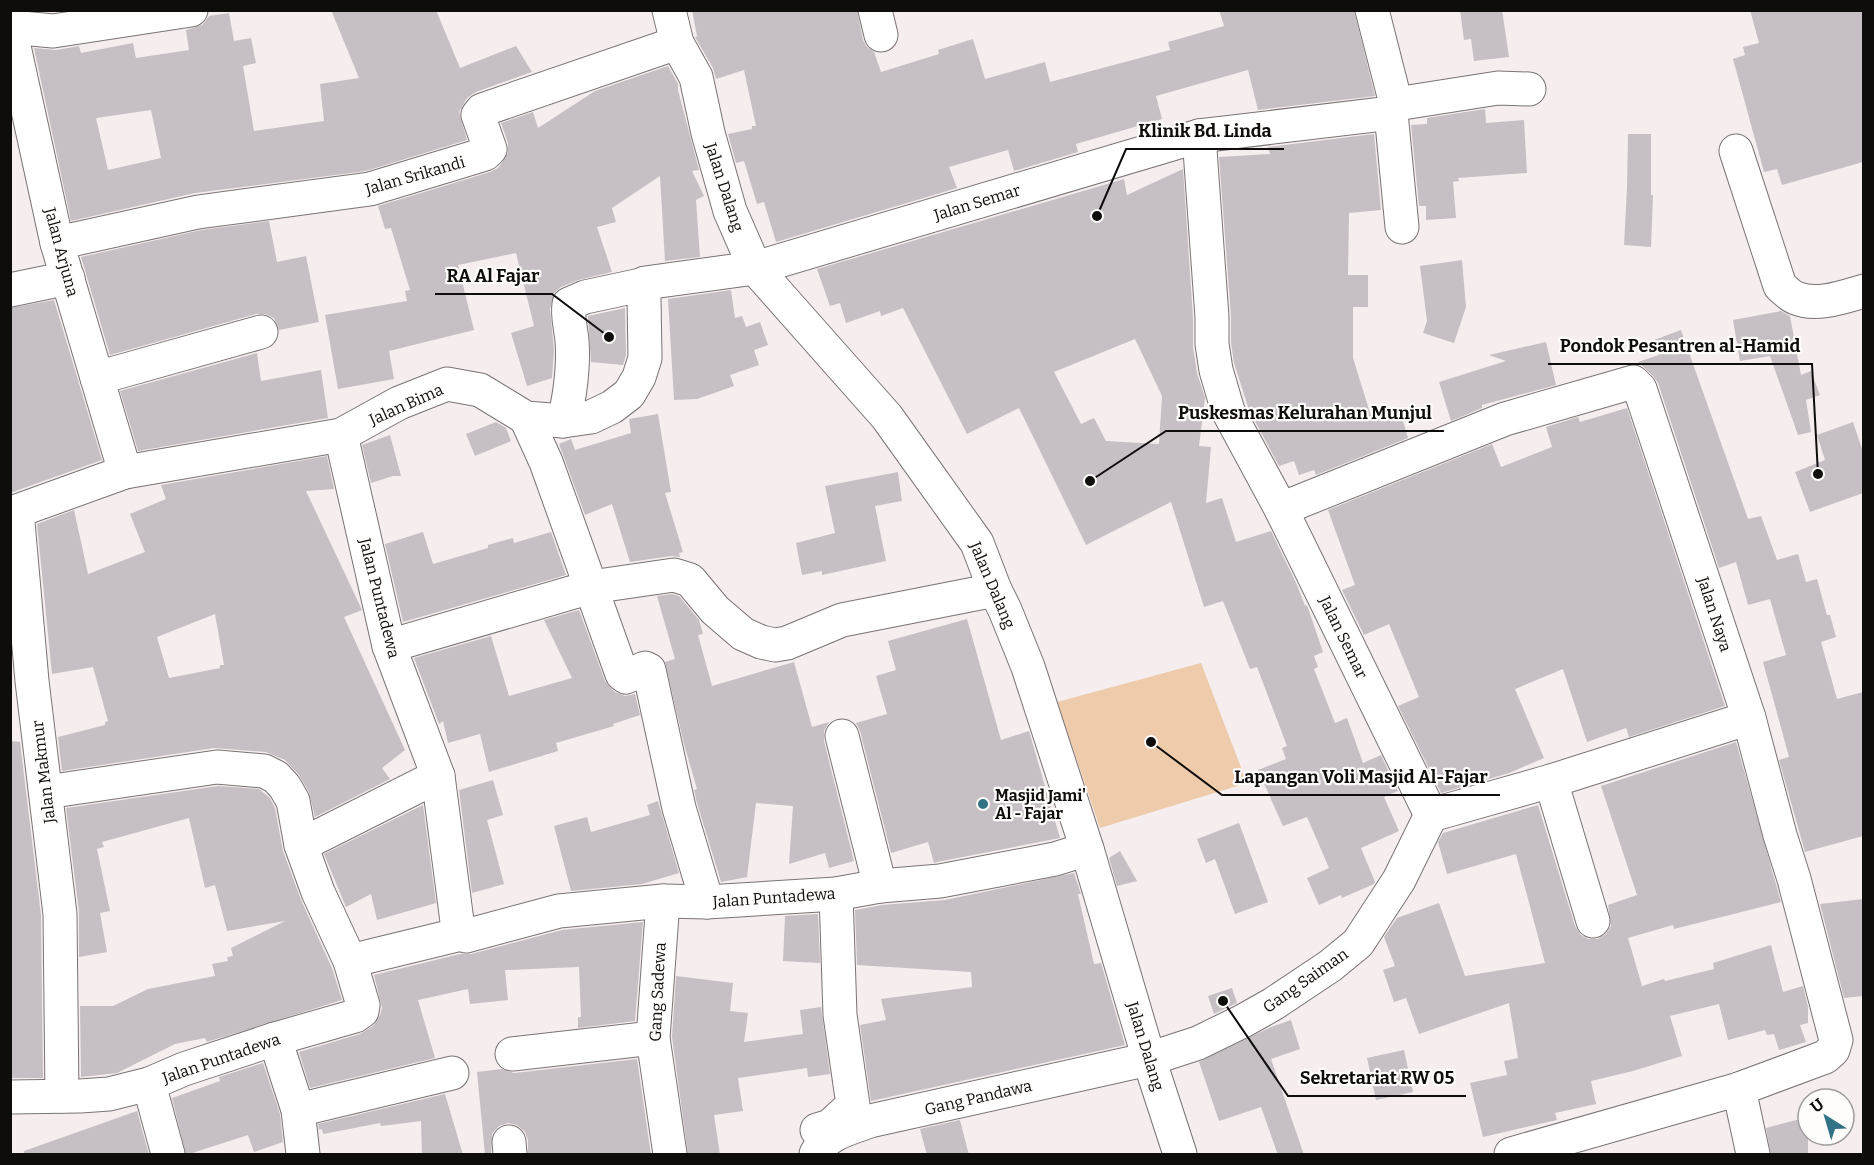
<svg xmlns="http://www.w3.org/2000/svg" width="1874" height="1165" font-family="Bitter,serif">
<rect width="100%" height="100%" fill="#f5edee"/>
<path fill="#eeccab" d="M1201,663L1247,783L1100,828L1057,702Z"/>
<g fill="#c6bfc4" fill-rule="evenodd">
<path d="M331,10H436L460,68L516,46L532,72L476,92L467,98L459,112L467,140L366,171L195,193L71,221L34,48L56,50L79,46L81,53L133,43L136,58L189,50L186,30L202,25L209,16L229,13L234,41L251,38L256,63L243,66L254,131L324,121L320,84L359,78ZM151,110L161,158L108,170L96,118Z"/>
<path d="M692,10H857L863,40L867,47L874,52L881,72L939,54L938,50L973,39L985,79L1045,62L1050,82L1170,50L1168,42L1224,26L1219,10H1354L1375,96L1258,110L1248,70L1156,96L1162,119L1076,144L1078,152L1014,171L1008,150L949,167L957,188L776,242L764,202L757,204L744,161L736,163L728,134L752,129V126H756L744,70L716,79L713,68L695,37L697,36Z"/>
<path d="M1460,10H1502L1509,57L1474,61L1471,39L1464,40Z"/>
<path d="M1750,10H1863V162L1782,185L1777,169L1764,172L1733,59L1745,55L1743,47L1759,43Z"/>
<path d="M668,66L678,84V90L699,170L692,171L704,196L696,200L700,257L665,261L660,176L612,208L616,222L597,227L612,272L578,280L561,287L554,293L550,309L554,350L552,378L527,386L511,333L534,326L516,253L458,265L474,330L389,351L394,379L338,389L325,315L407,301L405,291L410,290L391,228L385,229L378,206L490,172L498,168L508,153V143L501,123L533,112L538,128L595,91Z"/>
<path d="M1485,109L1486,123L1524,120L1527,173L1458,178L1459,181L1453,182L1456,218L1426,220V206H1419L1411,125L1427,124V118Z"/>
<path d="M1374,134L1381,210L1349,213L1348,275H1368V307H1353V358L1371,416L1399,407L1408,438L1316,475L1314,470L1299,475L1294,461L1279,466L1249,410L1234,363L1231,343V316L1219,157L1270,154L1268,147Z"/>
<path d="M1628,134H1651V195H1653L1651,247L1624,245L1627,188Z"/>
<path d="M1183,169L1193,318V347L1197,373L1205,398L1199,446L1211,447L1206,503L1222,498L1236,542L1271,531L1297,585L1305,606L1307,605L1323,652L1314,656L1318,667L1314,669L1335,723L1347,718L1363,763L1381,755L1398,791L1384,797L1399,831L1361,848L1375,882L1374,884L1342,898L1341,895L1319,905L1307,878L1329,868L1307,817L1283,826L1258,770L1286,759L1282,748L1287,746L1257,667L1250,669L1223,601L1204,607L1171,502L1086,545L1019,408L967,434L903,308L881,316L880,311L846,323L840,303L830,306L817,269L1124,179L1127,195ZM1135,339L1162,396L1159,444L1106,441L1094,418L1081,424L1054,372Z"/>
<path d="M269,221L277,262L306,256L319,322L279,330L274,318L265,314H256L110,355L81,257L201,230Z"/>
<path d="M1462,260L1466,307L1454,343L1423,333L1427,321L1420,266Z"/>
<path d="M731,290L735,318L742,316L746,327L760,322L768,345L754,350L759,365L730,375L734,386L697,399L674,400L668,299Z"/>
<path d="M54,300L102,460L10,493V308Z"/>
<path d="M625,308L626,355L623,365L591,362L588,316Z"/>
<path d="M1781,311L1790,316L1801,375L1811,371L1820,395L1806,400L1811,432L1798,435L1770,356L1740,361L1733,320Z"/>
<path d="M1681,330L1748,519L1761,516L1777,560L1798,554L1806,582L1817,579L1827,615H1830L1836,637L1821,642L1837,699L1863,692V836L1805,852L1779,760L1789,757L1763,662L1786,655L1770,599L1748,605L1736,562L1719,568L1658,383L1653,376L1638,362L1659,355L1654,340Z"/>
<path d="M1546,342L1556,385L1482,405V408L1451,421L1439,382L1506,361L1489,355Z"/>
<path d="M257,353L261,381L321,370L328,418L138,451L120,391Z"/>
<path d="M1627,408L1725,706L1629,737L1626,728L1587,742L1563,669L1515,689L1544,758L1509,773L1441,793L1398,706L1419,697L1389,624L1364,635L1342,590L1355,585L1328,510L1492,444L1501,467L1552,447L1546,427L1578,417L1580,422Z"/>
<path d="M658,414L671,492L665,493L683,552L679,553L680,557L671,556L630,562L612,504L585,515L559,444L571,439L575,450L631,433L629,419Z"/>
<path d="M496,422L506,428L511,441L475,456L466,434Z"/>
<path d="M1853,422L1863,452V493L1810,512L1795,472L1825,460L1817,435Z"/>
<path d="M390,435L401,476H393L371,483L362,445Z"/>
<path d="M327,456L334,489L306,491L362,610L344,617L405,750L382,768L390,779L315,817L309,792L299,775L285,760L266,752L214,748L62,771L58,737L105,725V722L108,721L93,667L52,674L37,524L74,510L88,574L145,552L130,514L166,499L161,485ZM215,614L224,665H220V668L169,678L157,637Z"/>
<path d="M898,472L902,501L875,506L886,561L822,575V571L802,575L796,543L835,533L825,486Z"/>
<path d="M423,532L433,564L488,548V545L513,538L514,543L551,532L566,575L403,622L385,544Z"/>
<path d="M672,594L679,596L699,620L703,634L698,635L712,686L794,662L812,727L829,722L824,731V741L854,861L829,868L825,853L789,864L793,806L756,803L747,877L721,882L697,803L694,790L697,789L684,744L665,662L675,659L657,596Z"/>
<path d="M579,610L605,681L615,692L625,696L635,694L640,715L613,724L614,726L556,743L558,751L489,772L480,734L448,743L443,721L439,724L414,658L491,636L509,696L572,678L544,620Z"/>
<path d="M967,619L1001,740L1029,731L1060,838L937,862L934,863L928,842L891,853L860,731L856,723L887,714L876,676L896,670L888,641Z"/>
<path d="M10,741L20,742L41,915L43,1078H10Z"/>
<path d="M1736,742L1781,902L1674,929L1673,925L1628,938L1642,986L1664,979L1665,981L1714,969L1713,963L1771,945L1783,992L1803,986L1808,1007V1023L1800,1025L1806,1042L1779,1050L1774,1034L1767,1035L1765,1030L1728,1040L1719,1004L1670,1016L1682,1056L1633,1071L1591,1081L1596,1104L1555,1113L1557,1120L1483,1137L1470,1083L1507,1075L1504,1061L1518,1058L1509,1003L1419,1034L1406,998L1394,1002L1383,970L1395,966L1384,937L1397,918L1439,903L1465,976L1545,963L1516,854L1447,874L1438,842L1443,833L1538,805L1575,926L1581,935L1588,939H1598L1606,934L1611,926L1608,905L1637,895L1601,786Z"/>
<path d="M493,780L503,815L487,820L504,884L472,893L459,790Z"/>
<path d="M218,786L259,789L270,798L275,808L283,851L301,900L332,968L342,1000L207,1042L205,1038L175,1044L117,1073L81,1077L80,1006H113L148,989L215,976L212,964L228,961L227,957L233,956L231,948L285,921L227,931L215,885L205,888L189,818L102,842L104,847L97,849L110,911L100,913L107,952L79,957V912L66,808Z"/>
<path d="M658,801L679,873L642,884L571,891L554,826L587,817L591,832L650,815L647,805Z"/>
<path d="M423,805L436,903L377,920L371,894L346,907L324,854Z"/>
<path d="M1239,823L1268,902L1235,914L1215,859L1206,863L1197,839Z"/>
<path d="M1120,851L1137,881L1117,886L1109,858Z"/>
<path d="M1074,873L1081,894H1078L1094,964L1101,963L1125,1045L871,1101L860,1025L886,1020L881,999L972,987L971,972L857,965L855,910L882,905L945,900Z"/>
<path d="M1863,899V996L1844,998L1820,904Z"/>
<path d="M818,914L820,963L783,961L785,916Z"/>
<path d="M643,922L635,1021L578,1028V1017H581L579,967L505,970L508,1000L470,1004L468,989L418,1000L435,1058L310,1088L299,1052L360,1034L373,1026L380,1015L382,1008L374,975L460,954H471L562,930Z"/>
<path d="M676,976L733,983L730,1011L748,1013L744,1042L803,1034L800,1010L821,1007L830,1074L808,1077L807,1068L738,1078L743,1111L714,1115L720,1155H688L672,1037Z"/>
<path d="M1232,988L1237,1003L1214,1014L1208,996Z"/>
<path d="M1291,1020L1300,1049L1271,1059L1304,1155H1278L1261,1107L1219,1121L1199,1062L1271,1027Z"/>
<path d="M1404,1050L1413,1092L1376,1100L1367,1058Z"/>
<path d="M637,1059L651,1155H528V1140L525,1132L517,1125L508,1123L499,1126L492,1134L491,1155H485L477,1072L502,1069L514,1073Z"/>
<path d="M263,1063L280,1114L283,1142L254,1152L248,1135L186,1155L172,1098L220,1081L219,1077Z"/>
<path d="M445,1094L463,1155H422L421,1121L381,1126L380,1123L323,1134L322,1129L319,1130L318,1124Z"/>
<path d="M137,1111L149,1155H24V1151Z"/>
<path d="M1808,1117V1155H1771L1766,1128Z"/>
<path d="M960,1120L969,1155H927L920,1129Z"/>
</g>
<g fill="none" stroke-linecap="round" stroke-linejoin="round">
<g stroke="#7a7374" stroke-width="35">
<g id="minor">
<path d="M669,10L677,43L696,77L708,133L730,211L755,268L887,417L977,543L995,590L1005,610L1028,667L1087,849L1149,1059L1180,1154"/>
<path d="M875,10L881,35"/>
<path d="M10,27L53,31L191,10"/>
<path d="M10,28L57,243L125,472"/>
<path d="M1396,104L1498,88L1529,89"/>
<path d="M1391,113L1402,227"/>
<path d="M1199,136L1212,317V344L1216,370L1228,411L1281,509L1431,815"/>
<path d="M1736,151L1780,286C1785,290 1790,296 1796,298C1816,307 1843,297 1864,291"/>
<path d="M57,243L198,212L370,189L485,154L490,149L478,115L482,110L677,43"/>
<path d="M10,290L68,278"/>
<path d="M97,378L261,332"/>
<path d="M526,418L546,462L622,674L626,677L645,668L649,670L679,808L707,902"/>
<path d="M563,421C570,401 574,363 572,341C571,328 567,317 569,304L585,297L641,285"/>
<path d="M341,435L389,646L438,776L458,929L461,934L466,936L559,911L663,901L707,902L836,894L880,886L940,881L1055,859L1087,849"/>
<path d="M1281,509L1505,419L1633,382L1640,389L1749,718L1780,835L1794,879L1836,1040L1833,1050L1825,1057L1739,1089L1511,1154"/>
<path d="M389,646L591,587L674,575L690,580L715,610L743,634L761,642L775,645L787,643L842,620L995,590"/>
<path d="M842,736L880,886"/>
<path d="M1551,781L1593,921"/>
<path d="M46,792L217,767L264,771L276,777L285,787L293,801L301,845L318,892L350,961L461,934"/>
<path d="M1431,815L1551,781L1749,718"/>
<path d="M301,845L438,776"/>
<path d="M663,901L653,1038L670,1154"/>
<path d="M275,1039L298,1110L303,1154"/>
<path d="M512,1054L653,1038"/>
<path d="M149,1084L168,1154"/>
<path d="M1739,1089L1753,1154"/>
<path d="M62,1096L60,914L32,681L17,511L125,472L341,435L399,403L447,384L480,390L526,418L563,421L591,417L612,407L629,394L639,377L645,358L644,297L641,285L645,283L755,268L1199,136L1391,113L1396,104L1372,10"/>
<path d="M10,1097L80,1096L109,1094L149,1084L184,1069L275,1039L355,1016L362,1011L363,1005L350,961"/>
<path d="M298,1110L452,1073"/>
<path d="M817,1130L830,1126L853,1105L840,1015L836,894"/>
<path d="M509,1142L510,1154"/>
<path d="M816,1154C826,1133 849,1129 870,1121L1149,1059L1198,1043L1243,1021L1273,1004L1330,966L1358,943L1399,880L1431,815"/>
</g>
</g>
<use href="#minor" stroke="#fff" stroke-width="33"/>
</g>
<circle fill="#317285" stroke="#fffcfc" stroke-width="2" cx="983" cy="804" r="6"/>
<g text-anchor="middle" stroke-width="4.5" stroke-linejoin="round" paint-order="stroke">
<g font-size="16" fill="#0f0c0c" stroke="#fffcfc">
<text transform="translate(415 175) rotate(-16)" y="6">Jalan Srikandi</text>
<text transform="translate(725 187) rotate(72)" y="6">Jalan Dalang</text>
<text transform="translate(977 202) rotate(-17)" y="6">Jalan Semar</text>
<text transform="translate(62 252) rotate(75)" y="6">Jalan Arjuna</text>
<text transform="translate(406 404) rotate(-24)" y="6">Jalan Bima</text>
<text transform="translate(993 585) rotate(67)" y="6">Jalan Dalang</text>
<text transform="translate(380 598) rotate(76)" y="6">Jalan Puntadewa</text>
<text transform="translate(1715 614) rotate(72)" y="6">Jalan Naya</text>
<text transform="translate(1344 637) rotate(64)" y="6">Jalan Semar</text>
<text transform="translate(43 772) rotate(-97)" y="6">Jalan Makmur</text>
<text transform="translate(774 897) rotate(-4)" y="6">Jalan Puntadewa</text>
<text transform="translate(1305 980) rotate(-35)" y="6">Gang Saiman</text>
<text transform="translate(657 992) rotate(-87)" y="6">Gang Sadewa</text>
<text transform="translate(1146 1046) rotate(73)" y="6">Jalan Dalang</text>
<text transform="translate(221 1058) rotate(-19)" y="6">Jalan Puntadewa</text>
<text transform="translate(978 1097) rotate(-13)" y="6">Gang Pandawa</text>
</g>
<g font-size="16" font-weight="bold" fill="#0f0c0c" stroke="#fffcfc" text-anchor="start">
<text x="995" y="801">Masjid Jami'<tspan x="995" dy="18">Al - Fajar</tspan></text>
</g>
</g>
<path fill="none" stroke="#0f0c0c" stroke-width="2" d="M1097 216L1126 149H1284M609 337L552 294H435M1818 474L1812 364H1548M1090 481L1166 431H1444M1151 742L1222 795H1500M1223 1001L1288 1096H1466"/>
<g fill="#0f0c0c" stroke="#fffcfc" stroke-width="2">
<circle cx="1097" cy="216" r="6"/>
<circle cx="609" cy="337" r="6"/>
<circle cx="1818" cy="474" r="6"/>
<circle cx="1090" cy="481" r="6"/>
<circle cx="1151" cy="742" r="6"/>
<circle cx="1223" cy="1001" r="6"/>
</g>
<g font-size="18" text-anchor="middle" font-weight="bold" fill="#0f0c0c" stroke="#fffcfc" stroke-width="4.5" stroke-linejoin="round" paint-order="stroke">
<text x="1205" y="137">Klinik Bd. Linda</text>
<text x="493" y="282">RA Al Fajar</text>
<text x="1680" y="352">Pondok Pesantren al-Hamid</text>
<text x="1305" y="419">Puskesmas Kelurahan Munjul</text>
<text x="1361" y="783">Lapangan Voli Masjid Al-Fajar</text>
<text x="1377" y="1084">Sekretariat RW 05</text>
</g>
<rect width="1874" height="1165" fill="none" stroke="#0f0c0c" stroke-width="24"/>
<g transform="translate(1826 1117) rotate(323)"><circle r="28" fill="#fffcfc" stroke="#9f9c9c" stroke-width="1.5"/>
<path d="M0-4.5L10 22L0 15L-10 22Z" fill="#317285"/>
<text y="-9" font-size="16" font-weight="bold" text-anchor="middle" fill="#0f0c0c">U</text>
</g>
</svg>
